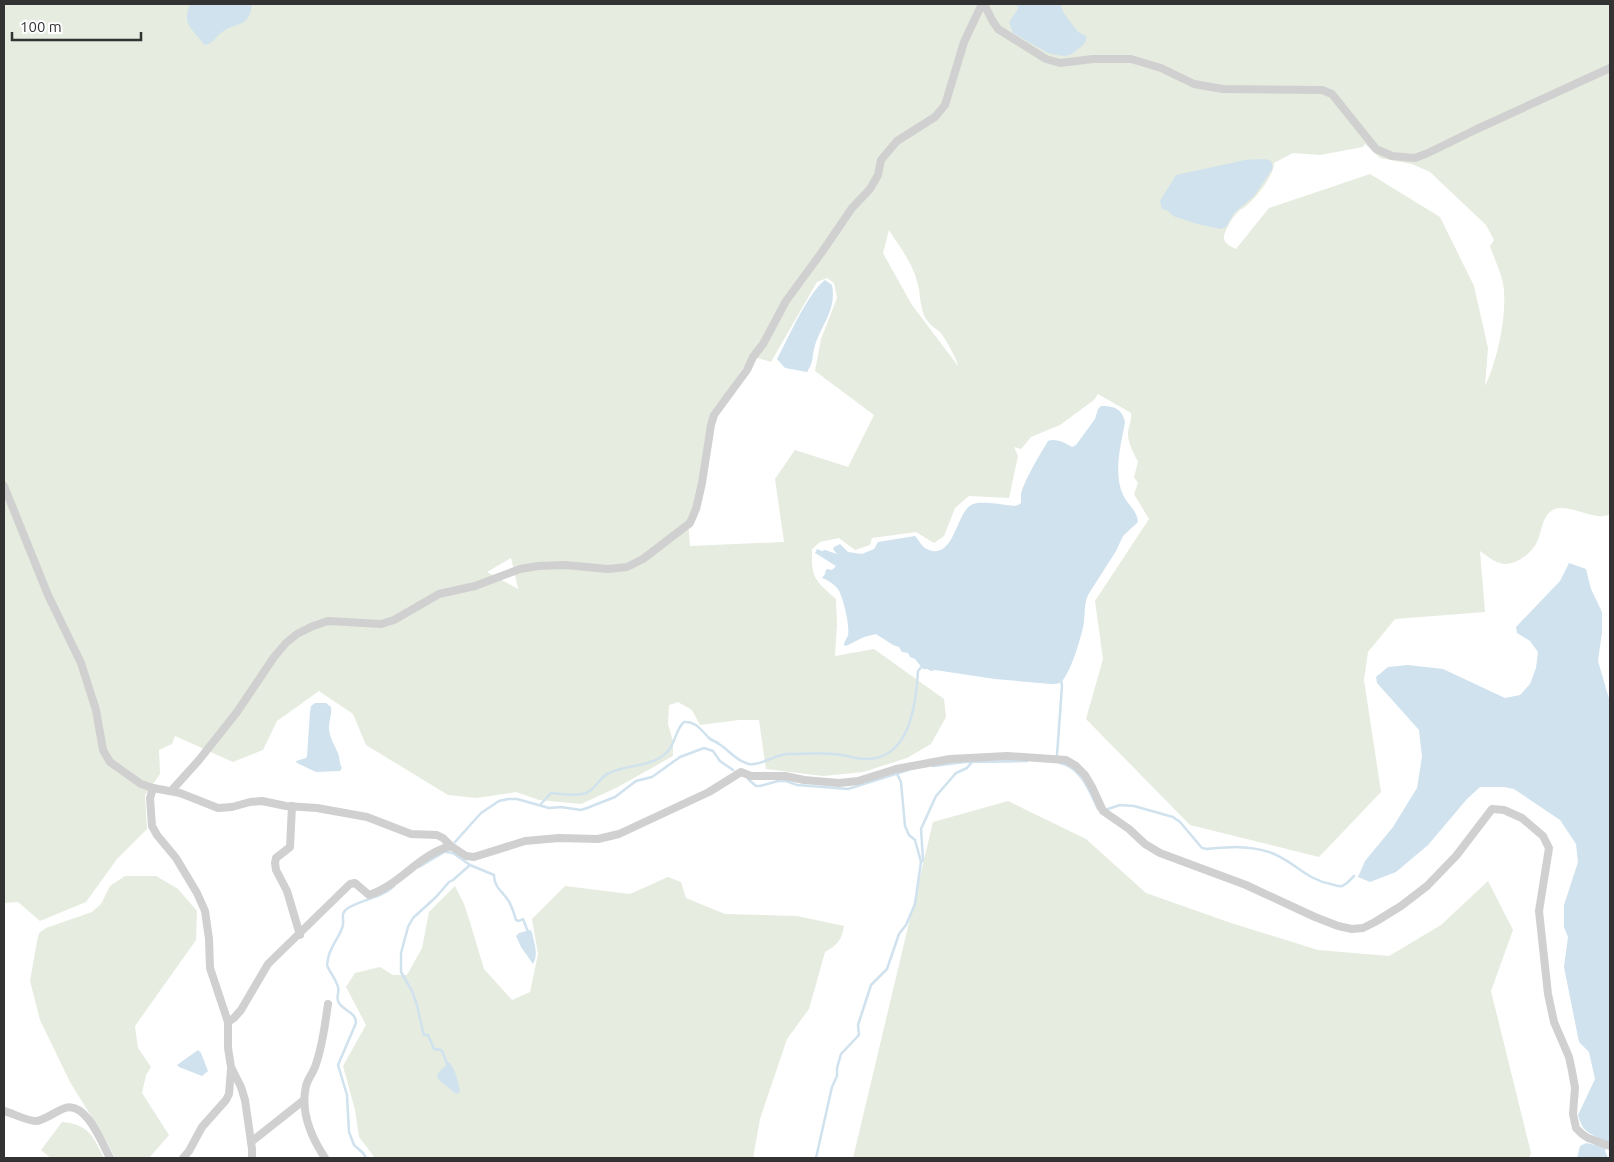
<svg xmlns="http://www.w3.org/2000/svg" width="1614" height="1162" font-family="Ubuntu,sans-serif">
<rect width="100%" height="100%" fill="#fff"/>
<g fill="#e6ecdf" fill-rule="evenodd">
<path d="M4,4H1610V514C1608,515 1606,516 1603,516C1589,518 1566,503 1553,510C1541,516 1542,534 1536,544C1530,554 1516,565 1504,564C1495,563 1487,556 1480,551L1485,612L1395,619L1368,652L1364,680L1381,792L1319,857L1190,825L1086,719L1103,659L1095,601L1149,519L1134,494L1138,483L1134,477L1138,462C1134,454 1128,443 1128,434C1128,427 1132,422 1131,413L1098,394L1094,400L1060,425L1031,437L1021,449L1014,447L1018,456L1009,498L969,496L955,508L944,536L934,543L916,532L872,538L870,545L855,550L839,538L820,542L812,549C811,579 815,580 836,599L837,624L835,656L874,649L944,699L946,717L931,744L907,758L863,772L823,776L766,769L759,720H739L700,725L692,710L678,702L669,705L668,724L673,741V756L616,788L581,804L539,800L516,792L477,798L448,795L366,745L353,714L319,691L277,721L263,750L233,762L175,736L172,744L159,750L160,774L145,795L147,829L117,859L86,902L40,921L18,902L4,903ZM1365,144L1380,158L1412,164L1430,172L1486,225L1494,240L1490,246C1494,258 1500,270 1503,283C1508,311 1498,360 1485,386L1488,348L1474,286L1440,217L1370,174L1269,208L1236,249C1232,247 1225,244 1224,239C1223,233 1233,216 1238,212C1240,209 1245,208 1247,205C1257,197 1274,175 1274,163L1293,153L1320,155L1363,147ZM889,230C899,246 912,262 917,281C921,293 919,307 926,319C930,325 935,328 940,332C945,338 957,359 958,366L912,305L883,253ZM827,278L834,283L837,298L821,339L815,371L874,415L848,467L795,450L775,479L784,542L690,546L688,521L694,508L713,413L751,356L771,362L817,282ZM511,558L518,588V589L487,572Z"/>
<path d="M1008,801L1086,839L1146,893L1231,923L1318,950L1389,956L1441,925L1488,881L1513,930L1491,991L1531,1153L1529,1158H853L933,822Z"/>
<path d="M125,876H156L178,889L197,911L196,940L135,1026L138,1048L151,1067L146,1075L142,1093L169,1135L149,1158H115L107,1142L70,1082L40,1020L30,981L37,941L39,933L46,928L92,912L101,904L110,886Z"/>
<path d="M668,877L681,882L686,898L725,914L797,916L844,926C842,940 837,945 825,952L809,1009L787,1039L760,1119L753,1158H375L359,1137L355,1110L343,1066L366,1025L346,987L355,973L380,967L393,975H407L422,948L429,912L455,886L464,904L469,919L484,969L512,1000L530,992L538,954L532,919L565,886L630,894Z"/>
<path d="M62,1122C88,1124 93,1136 104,1158H51L41,1150Z"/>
</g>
<g fill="#cfe2ee">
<path d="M190,4H252C249,29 237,21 222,32C216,37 213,43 206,45L203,43C191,27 182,24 190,4Z"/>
<path d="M1010,4H1061L1063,12L1074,27L1078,32L1086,36V41L1083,45L1072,54L1065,56L1057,55L1048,53L1013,33L1009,22L1018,9V6Z"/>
<path d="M1264,159L1271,161L1273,168L1254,196L1234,213L1226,227L1221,229L1197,224L1173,216L1167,210L1162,209L1160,201L1176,175L1245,160Z"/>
<path d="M825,280L832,285C837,312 820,325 814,349C812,359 813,363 807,372L785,368L777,359C788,339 807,294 825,280Z"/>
<path d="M1101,406C1113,406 1122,408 1125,422C1121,445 1113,472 1123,495C1128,505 1137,510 1138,522L1123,536L1116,551L1088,595C1084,604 1085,613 1084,622C1082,635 1071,672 1062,681C1059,684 1055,684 1051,684L995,679L935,670L931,671L927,669H923L915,659L910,657L908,653L902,652L899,647L893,645L876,634L864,637L846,646L844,645C844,641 847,639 848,635C850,625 843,597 838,589C834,584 828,580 822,578L825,574L826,570L827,569L832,570L836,566L815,553L817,549L822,551L825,550L837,554L833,549L834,547L840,544L848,552L862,554L874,549L878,542L915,536C919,540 922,548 929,550C954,559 956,514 971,505C979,500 1004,505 1014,506L1018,505L1021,503C1021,500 1021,497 1021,495C1022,484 1042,451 1048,441C1056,438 1065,443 1072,447L1076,445L1095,419L1098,409Z"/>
<path d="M1569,563L1586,569L1591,589L1602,612V632L1598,661L1610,702V1139L1605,1151L1608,1158H1577L1580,1146L1586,1143L1595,1145L1597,1137C1584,1131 1582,1128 1578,1115L1595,1079L1589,1052L1579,1042L1564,967L1568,937L1564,927V905L1578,862L1576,844L1560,820L1514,789L1504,787H1480L1467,799L1428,845L1396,872L1370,882L1358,877L1365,861L1393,827L1417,788L1422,757L1419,730L1377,683L1376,677L1388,667L1408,665L1443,669L1505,698L1520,695L1530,684L1536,668L1538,652L1530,641L1517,633L1516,627L1560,581Z"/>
<path d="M315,703H326L331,707C332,714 329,720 329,727C329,737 334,744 338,753C340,758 339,763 342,768L340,771L316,772L297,763L296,761L306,758L307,756L310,712L311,706Z"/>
<path d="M530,930L532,932C534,943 539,955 533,964L521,947L516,936L519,933Z"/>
<path d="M198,1050L201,1053L208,1071L202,1076L179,1067L177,1065Z"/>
<path d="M449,1062C455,1069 459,1083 460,1092L456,1094L439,1080L437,1077L439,1072Z"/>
</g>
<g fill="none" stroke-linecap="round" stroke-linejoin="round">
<g stroke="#cfe2ee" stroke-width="2.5">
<path d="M1057,755L1062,686L1061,679"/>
<path d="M1060,763C1081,767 1090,792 1098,809"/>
<path d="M933,766L965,762L1027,761"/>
<path d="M748,779L756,786H760L778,781H786L797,785L848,789L908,770"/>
<path d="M540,805L551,793C561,794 572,796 582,794C595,792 598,778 609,773C627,764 652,768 667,752C676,743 675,730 684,722C696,721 701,730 709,738C712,741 716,741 719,744C729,750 736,761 749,764C761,766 774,755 787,754C802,754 818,753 833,754C844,754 854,759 864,759C910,761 916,704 918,671L923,665"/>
<path d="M1105,810L1120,805L1134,806L1173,817L1180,822L1202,848L1207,849C1229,847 1248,845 1269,852C1292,859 1306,880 1331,884C1334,885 1339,887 1342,886C1347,884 1351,879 1354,876"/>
<path d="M455,842L481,813L499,801L508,799H517L549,808L561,807L581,810L587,808L615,797L636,781L652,777L680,757L704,748L713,751L720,761L733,770"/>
<path d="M446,852L453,853L470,865L494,875C494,887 502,891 508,900C512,906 514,913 516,920L519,921L523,919L528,932"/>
<path d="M921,862L923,860L921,829L936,796L956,773L967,768L972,762"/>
<path d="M419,867L446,851"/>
<path d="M448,1066L443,1053L441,1050L434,1049L428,1035H424L423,1032L417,1005L412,991L401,972V953L408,927L413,918L436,897L449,882L453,880L470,865"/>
<path d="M366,1158L363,1153L354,1145L349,1132L347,1095L338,1065L356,1023C356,1012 344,1011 339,1003C335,998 340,992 338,987C336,979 330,973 327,965C328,960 328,955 331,950C334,942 341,934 343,925C344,918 340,913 348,908C363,899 381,898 394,886"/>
<path d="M816,1158L832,1087L837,1076V1068L841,1054L859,1035L858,1025L871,985L887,969L899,934L906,925L915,904L921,862L915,840L909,835L905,826L901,782L897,774"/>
</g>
<g stroke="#d0d0d0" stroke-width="8">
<path d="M984,4L992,20L998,29L1046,59L1060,63L1093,59H1131L1161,68L1194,84L1223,89L1322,90L1332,94L1376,149L1392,156L1415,158L1428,153L1477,129L1610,68"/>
<path d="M4,486L48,595L81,663L96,710L103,750L110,762L141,784L153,788L180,793L218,808L232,807L250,802L262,801L286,806L317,808L367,817L411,834L437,835L443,838L451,846L466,856L474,857L525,841L559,838L598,839L619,834L709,792L741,772L751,776H785L804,780L839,783L858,781L896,769L950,759L1007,756L1066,760L1076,766L1085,775L1092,787L1103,811L1129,829L1145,844L1160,853L1246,885L1315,917L1338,926L1352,929L1363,928L1375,922L1401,906L1427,886L1456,856L1492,809L1504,810L1522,818L1543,836L1549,848L1539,911L1548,994L1554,1022L1569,1057L1572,1071L1575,1088L1573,1114L1576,1128L1582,1134L1588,1138L1610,1146"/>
<path d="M153,788L150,798L152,826L157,835L176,858L197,893L205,911L209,939L210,968L228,1022V1048L231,1067L241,1087L245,1100L252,1149V1158"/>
<path d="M172,790L199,760L237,712L274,657L286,643L297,634L313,626L328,621L381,624L394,620L439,594L475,586L520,569L538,566L565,565L608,569L627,567L643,559L690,523L696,509L702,483L711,425L714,415L747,370L753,357L763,344L786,301L822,252L852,208L870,189L878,175L881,160L897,141L935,117L945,105L964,42L982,4"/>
<path d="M292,806L290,847L276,858L275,863L276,870L287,891L300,935"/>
<path d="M228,1022L234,1018L241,1010L268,964L350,884L355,883L369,895C400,885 419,854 451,846"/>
<path d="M4,1111C12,1113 29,1122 37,1121C47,1119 56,1111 65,1108C86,1101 102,1143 110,1158"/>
<path d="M251,1142L304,1100"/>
<path d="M183,1158L189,1151L202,1127L226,1100L229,1094L231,1069"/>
<path d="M325,1158C311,1137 300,1112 306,1086C308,1078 314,1072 316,1064C323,1044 325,1024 328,1004"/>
</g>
</g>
<rect width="1614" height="1162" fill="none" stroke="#333333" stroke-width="10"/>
<path d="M12 32v8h129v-8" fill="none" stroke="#333333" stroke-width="2.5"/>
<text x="20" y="32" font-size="15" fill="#333333" stroke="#ffffff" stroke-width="4" paint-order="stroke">100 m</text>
</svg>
